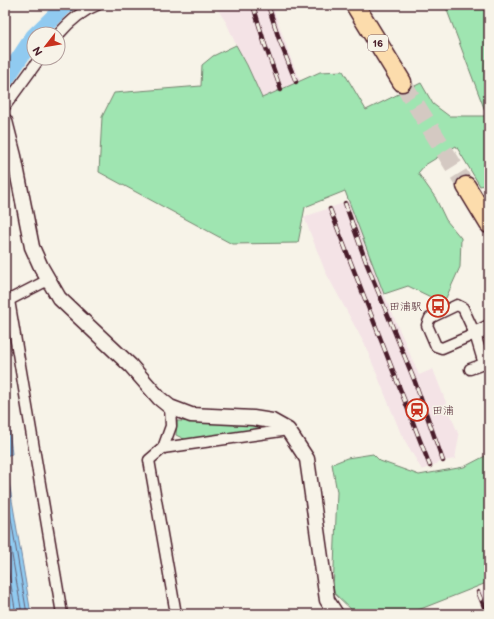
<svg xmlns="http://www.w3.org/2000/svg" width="494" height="619" font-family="'Balsamiq Sans','Klee One',sans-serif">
<rect width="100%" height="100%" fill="#f7f3e8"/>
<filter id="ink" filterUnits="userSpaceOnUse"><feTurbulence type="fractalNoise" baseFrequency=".025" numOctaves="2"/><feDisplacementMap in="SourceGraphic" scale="8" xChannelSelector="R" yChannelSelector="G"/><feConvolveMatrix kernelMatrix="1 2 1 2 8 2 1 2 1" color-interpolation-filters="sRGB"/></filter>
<g filter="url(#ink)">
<g fill="#f4e3e6">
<path d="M215,5H272L291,59L300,80L281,90L261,98L247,65L236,45L227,24Z"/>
<path d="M349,201L384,294L419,375L433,369L459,436L455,459L443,461L422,470L401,434L365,345L325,271L304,217Z"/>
<path d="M489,587V614H484L476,594Z"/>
</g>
<g fill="#9fe5b1" stroke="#74826e">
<path d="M445,5H489V184L480,186L456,146L425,165L418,173L435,197L446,220L461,238L460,267L446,298L439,301L408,286L384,294L345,191L305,207L298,243L232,244L99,172L102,117L114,93L201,86L202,65L213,56L236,45L247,65L262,98L320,72L343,71L366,110L421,83L433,104L449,116H487Z"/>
<path d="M177,421L259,424L260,426L258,430L186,440L176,435Z"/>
<path d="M373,454L380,461L419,475L464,467L489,454V582L408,614H356L333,592L337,492L332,464L347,458Z"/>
</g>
<g fill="#90caf0" stroke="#7486a1">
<path d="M9,429L12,454L5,456V430Z"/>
<path d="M5,458L31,614H5Z"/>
</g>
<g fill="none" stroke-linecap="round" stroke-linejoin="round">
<g stroke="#66637a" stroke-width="1">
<path d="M5,483L27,614"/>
<path d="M5,514L22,614"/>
<path d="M5,551L16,614"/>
</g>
<g stroke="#90caf0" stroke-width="17">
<path d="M36,34L66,5"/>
<path d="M5,80L34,36"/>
</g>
<path stroke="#d4c9c2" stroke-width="18" stroke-dasharray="18 9" stroke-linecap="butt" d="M402,82L466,186"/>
<g stroke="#4a1f2b" stroke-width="13">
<g id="street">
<path d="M58,35C69,22 81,11 97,5"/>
<path d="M5,106L40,58"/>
<path d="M5,298L9,300L48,280"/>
<path d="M9,300L62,614"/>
<path d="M457,305L463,308L475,334L442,348L436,346L427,325L430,318Z"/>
<path d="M475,334L484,364"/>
<path d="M470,369L489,362"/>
<path d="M170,407L171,426L163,448L149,460L176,614"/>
<path d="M163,448L288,430"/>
</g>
</g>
<g stroke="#4a1f2b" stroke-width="17">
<g id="secondary">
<path d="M5,121L14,156L32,247L41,267L59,298L131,366L159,398L170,407L191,415L253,418L272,421L288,430L307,459L327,600L336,614"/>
<path d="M475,334L489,327"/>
</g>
</g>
<g stroke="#4a1f2b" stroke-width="21">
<g id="highway">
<path d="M355,5L402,82"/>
<path d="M466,186L489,224"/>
</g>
</g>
<use href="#street" stroke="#f7f3e8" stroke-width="10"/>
<use href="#secondary" stroke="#f7f3e8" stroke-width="14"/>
<use href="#highway" stroke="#fcdcac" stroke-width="18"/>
<g stroke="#4a1f2b" stroke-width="4.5">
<g id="rail">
<path d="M253,5L265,45L281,90"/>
<path d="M268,5L279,39L296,82"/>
<path d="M345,203L366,262L415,382L443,461"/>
<path d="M330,209L430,466"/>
<path d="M478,592L487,614"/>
</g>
</g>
<use href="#rail" stroke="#f7f3e8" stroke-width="3" stroke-dasharray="9" stroke-linecap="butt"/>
</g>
</g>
<defs>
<g id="bus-ring" transform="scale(1.15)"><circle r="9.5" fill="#f7f3e8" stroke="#c8321e" stroke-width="1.5"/><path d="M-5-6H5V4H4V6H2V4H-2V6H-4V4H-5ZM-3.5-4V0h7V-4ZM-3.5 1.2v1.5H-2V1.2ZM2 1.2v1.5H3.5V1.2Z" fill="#c8321e"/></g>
<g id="station-ring" transform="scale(1.15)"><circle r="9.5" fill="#f7f3e8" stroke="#c8321e" stroke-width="1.5"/><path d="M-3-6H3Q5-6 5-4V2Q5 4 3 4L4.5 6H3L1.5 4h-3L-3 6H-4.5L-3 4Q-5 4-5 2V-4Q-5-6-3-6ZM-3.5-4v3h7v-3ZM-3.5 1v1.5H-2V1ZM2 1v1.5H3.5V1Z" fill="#c8321e"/></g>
</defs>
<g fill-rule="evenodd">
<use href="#bus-ring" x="438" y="306"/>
<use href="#station-ring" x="417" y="410"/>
</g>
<g text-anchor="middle" stroke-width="3" stroke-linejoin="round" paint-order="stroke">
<rect fill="#f7f3e8" stroke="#7e5f64" stroke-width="1" x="368" y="35" width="20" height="16" rx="3"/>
<g font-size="10" font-weight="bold" fill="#4a1f2b">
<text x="378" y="47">16</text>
</g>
<g font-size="11" fill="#4a1f2b" stroke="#f7f3e8" text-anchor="end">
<text x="422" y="310">田浦駅</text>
<text x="432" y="414" text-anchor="start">田浦</text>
</g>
</g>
<rect width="494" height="619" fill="none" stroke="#f7f3e8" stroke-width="20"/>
<rect x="10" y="10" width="474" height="599" fill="none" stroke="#4a1f2b" stroke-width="1.5" filter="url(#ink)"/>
<g transform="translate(46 46) rotate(239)"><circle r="19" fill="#f7f3e8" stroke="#b29e9c"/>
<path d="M0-3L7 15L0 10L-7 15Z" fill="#c8321e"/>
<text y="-6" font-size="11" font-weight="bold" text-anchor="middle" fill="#4a1f2b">N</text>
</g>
</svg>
